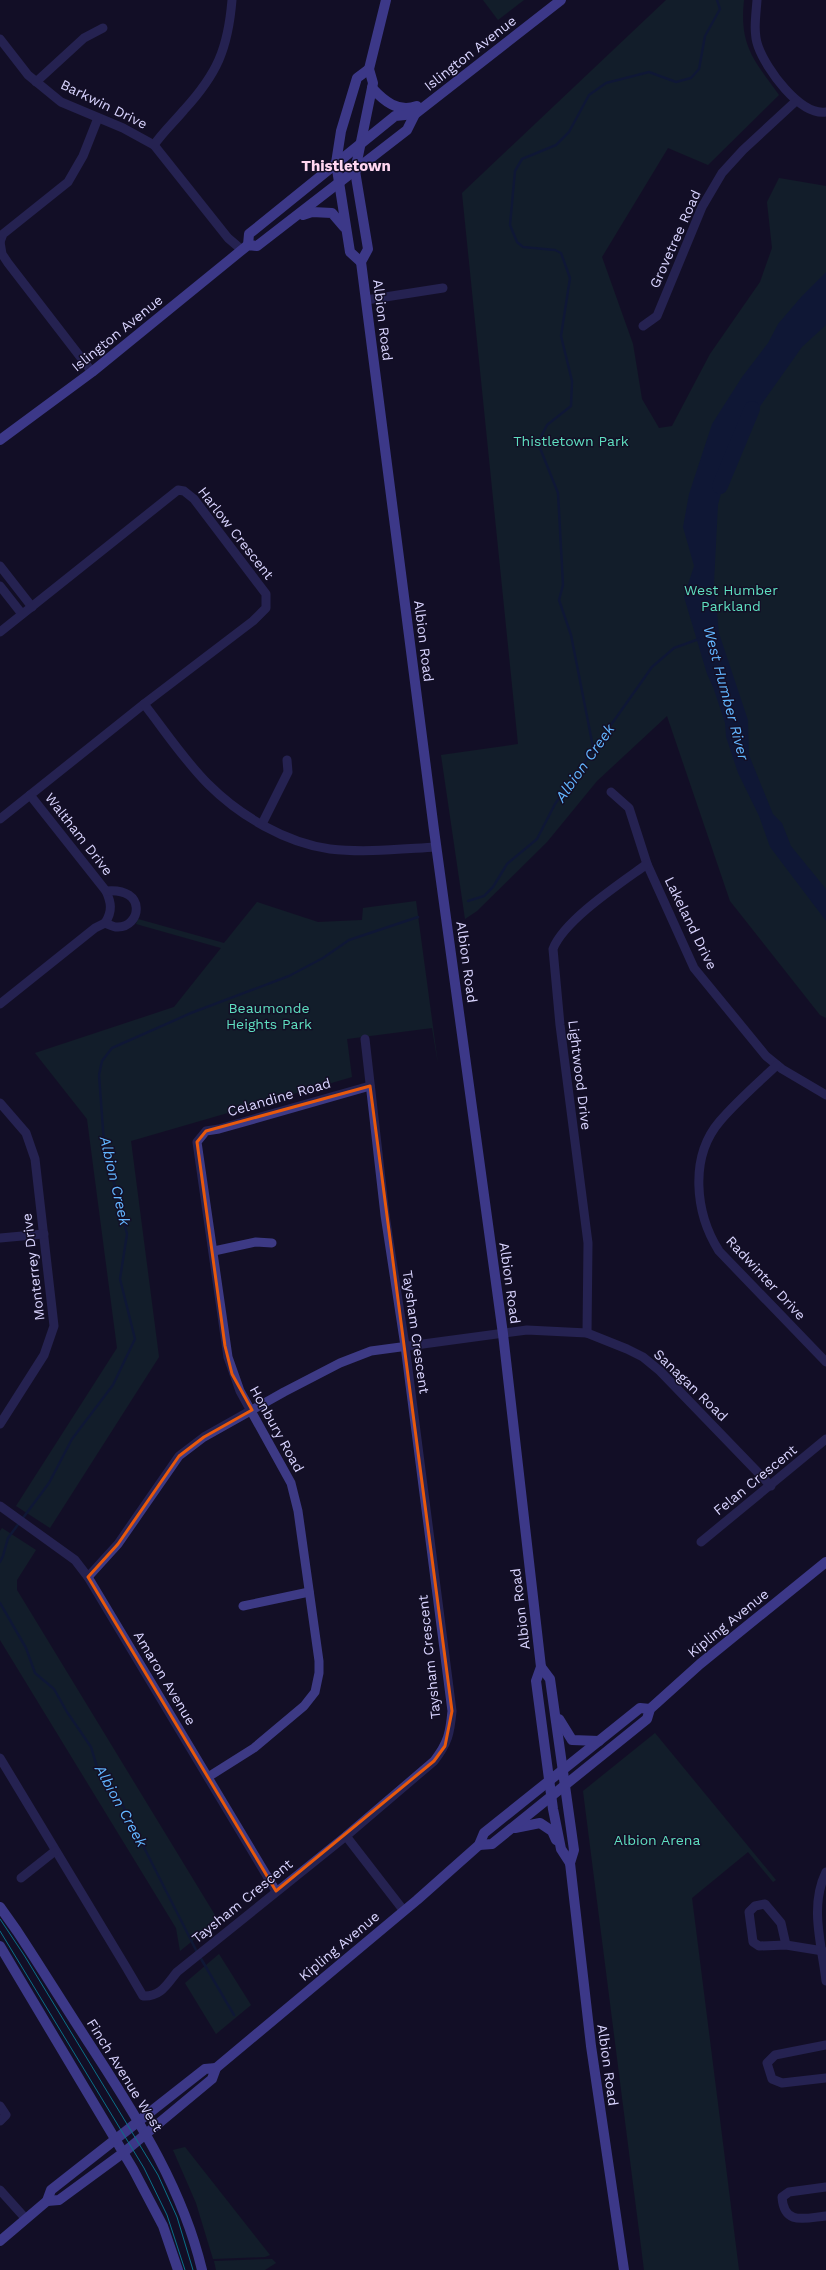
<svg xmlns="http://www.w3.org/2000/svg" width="826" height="2270" font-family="'Work Sans',sans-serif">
<rect width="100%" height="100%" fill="#130f26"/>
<g fill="#12302f">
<path d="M483,0H524L498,20Z"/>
<path d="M666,0H744C739,46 754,60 779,95L708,165L668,148L602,257L633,344L642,399L659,428L672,426L710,354L760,282L772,248L767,202L779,178L826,186V1018L820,1015L730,901L667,716L597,781L547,842L477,911L465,919L441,755L518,744L462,193Z"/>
<path d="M416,901L438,1064L432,1028L347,1039L352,1077L131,1141L159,1357L50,1528L16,1506L117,1348L87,1119L35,1053L174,1007L221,948L136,924L138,919L224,943L257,902L318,922L362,920L363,908Z"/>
<path d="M2,1528L36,1550L17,1580V1590L218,1920L180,1951L176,1928L0,1640V1531Z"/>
<path d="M655,1733L776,1880L773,1882L748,1852L692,1898L739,2270H644L583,1791Z"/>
<path d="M219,1954L251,2005L216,2034L185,1983Z"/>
<path d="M185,2147L270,2255L265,2257L213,2259L196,2203L173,2150Z"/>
<path d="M272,2259L276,2263L265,2270H216L214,2261Z"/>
</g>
<path fill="#0c2248" d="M826,272V325L802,347L734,443L718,505L714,583L719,633L748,720L749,755L773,814L782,823L791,846L826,889V921L770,847L759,816L738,773L726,737L725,723L713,687L707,674L684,597L694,566L683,527L689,494L712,424L742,377L768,343L778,324L802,296Z"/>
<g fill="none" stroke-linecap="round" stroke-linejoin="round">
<g stroke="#0c2248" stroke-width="2.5">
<path d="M594,752L571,635L559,600L563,585L558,493L538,443L547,425L571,406L572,381L561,336L570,278L561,253L555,250L523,247L517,242L510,225L515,171L522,159L556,145L569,132L589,95L606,83L649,72L676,82L691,78L699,69L705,36L720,9L717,0"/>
<path d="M468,901L484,896L493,887L507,864L537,839L555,804L652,667L674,648L699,639"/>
<path d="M0,1562L3,1556L8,1538L49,1483L72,1439L113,1385L135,1339L120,1279L127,1234L104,1143L99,1075L102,1061L112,1048L191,1013L289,976L323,958L349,940L418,917"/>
<path d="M0,1603L26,1648L35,1673L54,1689L67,1712L91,1747L97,1767L123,1806L197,1952"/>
<path d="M200,1957L234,2015"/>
</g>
<path stroke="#0c2248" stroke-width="16" d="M720,486L752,409"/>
<g stroke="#3d3a85" stroke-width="9">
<path d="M757,0C756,15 753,32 758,46C766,69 800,116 826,112"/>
<path d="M0,39L28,75L61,102L123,128L154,145L228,238L242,250"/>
<path d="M36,82L84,38L103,28"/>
<path d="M154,145C163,132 174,122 184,110C217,74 228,49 232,0"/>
<path d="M0,242L3,234L68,182L83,156L98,118"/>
<path d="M0,242L2,254L8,263L92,372"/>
<path d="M366,300L443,288"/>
<path d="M643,326L657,316L702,207L722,173L743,150L796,101"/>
<path d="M0,566L32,607"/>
<path d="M0,586L22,614"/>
<path d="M0,632L178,490L184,491L194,499L266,594V608L253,621L144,704L0,819"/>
<path d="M144,704C165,731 184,760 208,784C240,816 286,843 330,849C365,853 401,849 436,847"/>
<path d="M611,792L629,808L647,864L694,968L766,1056L782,1069L826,1095"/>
<path d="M262,824L288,772L287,760"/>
<path d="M105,923C113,911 111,902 106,891"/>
<path d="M0,1004L95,928L105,923C108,924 113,927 117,927C141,928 148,887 106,891L30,795"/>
<path d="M777,1065C758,1083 737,1101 720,1121C689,1157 695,1213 719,1251L826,1362"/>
<path d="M0,1103L26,1133L35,1159L54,1326L44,1355L0,1424"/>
<path d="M0,1238L44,1234"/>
<path d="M214,1251L256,1242L272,1243"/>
<path d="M587,1333L588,1243L560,1025L553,949C564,920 621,883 647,864"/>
<path d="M0,1506L75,1560L88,1577L276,1891"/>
<path d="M701,1542L826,1439"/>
<path d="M88,1577L118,1544L179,1456L204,1437L284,1392L340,1363L371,1351L527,1330L587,1333L627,1349L643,1357L660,1371L771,1486"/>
<path d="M243,1606L309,1592"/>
<path d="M0,1758L126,1967L143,1996C161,1997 167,1984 177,1972L346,1836L434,1761C448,1743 450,1733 452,1711L405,1346L385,1215L365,1039"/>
<path d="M208,1777L254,1748L304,1706L315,1692L319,1673V1661L298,1511L291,1483L240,1391L228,1357L197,1142L206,1131L219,1129L370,1086"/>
<path d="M346,1836L404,1911"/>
<path d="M826,1872C809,1907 822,1945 826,1981"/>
<path d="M21,1878L55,1851"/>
<path d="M786,1945L781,1923L765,1904L755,1906L749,1912L753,1942L759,1946L786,1945L823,1951"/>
<path d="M826,2045L775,2055L767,2063L772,2079L782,2083L826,2078"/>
<path d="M0,2106L6,2115L0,2121"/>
<path d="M826,2187L789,2192L782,2197C784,2226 805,2218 826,2216"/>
<path d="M0,2190L26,2219"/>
</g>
<g stroke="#6f6bff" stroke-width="10">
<path d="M386,0L369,69L373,83L355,171L368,249L361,262L434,830L503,1334L541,1667L536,1681L553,1809L561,1849L570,1863"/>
<path d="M372,88C384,101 398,113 417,106"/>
<path d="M303,215L312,212L332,213L344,227"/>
<path d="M248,245L249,234L395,116L415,114"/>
<path d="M361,262L350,252L336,163L341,131L357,78L369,69"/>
<path d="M0,440L92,372L248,245L257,246L407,130L415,114L561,0"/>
<path d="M541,1667L550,1679L574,1850L570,1863L591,2046L624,2270"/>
<path d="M559,1719L572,1740L599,1741"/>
<path d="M515,1828L540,1823L552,1831L556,1840"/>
<path d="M479,1845L492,1844L647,1719L650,1709L700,1664L826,1562"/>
<path d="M0,1907L17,1931C44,1972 69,2013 96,2054C140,2122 183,2190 202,2270"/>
<path d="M0,1946L133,2169L163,2226L178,2270"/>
<path d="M47,2201L59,2200L123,2153L212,2079L216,2068L417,1900L479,1845L484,1833L640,1708L650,1709"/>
<path d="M0,2241L47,2201L51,2190L205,2069L216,2068"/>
</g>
<g stroke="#00e5ff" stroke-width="1">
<path d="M0,1919L24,1955L158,2175L177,2217L193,2270"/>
<path d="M0,1931L144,2168L167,2215L185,2270"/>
</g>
</g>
<path d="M0 0H826V2270H0ZM370,1086L452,1711L445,1746L434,1761L276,1891L88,1577L118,1544L179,1456L204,1437L252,1410L232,1374L225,1346L197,1142L206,1131Z" fill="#130f26" fill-opacity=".55" fill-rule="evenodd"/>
<path fill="none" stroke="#e8590c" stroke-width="3" stroke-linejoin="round" d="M370,1086L452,1711L445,1746L434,1761L276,1891L88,1577L118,1544L179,1456L204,1437L252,1410L232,1374L225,1346L197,1142L206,1131Z"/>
<g text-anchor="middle" stroke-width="3" stroke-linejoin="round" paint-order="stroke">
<g font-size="14" fill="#d9d4ff" stroke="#130f26">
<text transform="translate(470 53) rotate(-38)" y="5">Islington Avenue</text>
<text transform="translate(104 104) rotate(26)" y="5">Barkwin Drive</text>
<text transform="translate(675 239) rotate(-66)" y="5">Grovetree Road</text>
<text transform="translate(383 320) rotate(83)" y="5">Albion Road</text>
<text transform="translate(117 333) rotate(-39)" y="5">Islington Avenue</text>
<text transform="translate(236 533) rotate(52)" y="5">Harlow Crescent</text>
<text transform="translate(424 641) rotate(83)" y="5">Albion Road</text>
<text transform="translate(79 834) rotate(52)" y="5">Waltham Drive</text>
<text transform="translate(691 923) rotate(64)" y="5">Lakeland Drive</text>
<text transform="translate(467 962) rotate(82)" y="5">Albion Road</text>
<text transform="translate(580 1075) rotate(83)" y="5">Lightwood Drive</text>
<text transform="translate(279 1097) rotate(-16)" y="5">Celandine Road</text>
<text transform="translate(33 1267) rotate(-97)" y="5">Monterrey Drive</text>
<text transform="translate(766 1278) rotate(47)" y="5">Radwinter Drive</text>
<text transform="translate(510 1283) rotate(82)" y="5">Albion Road</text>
<text transform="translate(416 1332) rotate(82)" y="5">Taysham Crescent</text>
<text transform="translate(691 1385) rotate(44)" y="5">Sanagan Road</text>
<text transform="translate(277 1429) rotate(61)" y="5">Honbury Road</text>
<text transform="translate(755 1480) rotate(-39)" y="5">Felan Crescent</text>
<text transform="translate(520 1609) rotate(-97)" y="5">Albion Road</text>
<text transform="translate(728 1623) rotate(-39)" y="5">Kipling Avenue</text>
<text transform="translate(429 1657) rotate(-96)" y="5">Taysham Crescent</text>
<text transform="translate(165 1678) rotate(59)" y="5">Amaron Avenue</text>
<text transform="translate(242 1901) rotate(-39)" y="5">Taysham Crescent</text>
<text transform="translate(339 1946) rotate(-40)" y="5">Kipling Avenue</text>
<text transform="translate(608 2065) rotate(82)" y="5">Albion Road</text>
<text transform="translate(125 2075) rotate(58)" y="5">Finch Avenue West</text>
</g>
<g font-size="14" fill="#5fe0c0" stroke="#130f26">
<text x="571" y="446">Thistletown Park</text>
<text x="731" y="595">West Humber<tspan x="731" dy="16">Parkland</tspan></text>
<text x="269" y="1013">Beaumonde<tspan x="269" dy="16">Heights Park</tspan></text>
<text x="657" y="1845">Albion Arena</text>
</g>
<g font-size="15" font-weight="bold" fill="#ffd6f0" stroke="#130f26">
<text x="346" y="171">Thistletown</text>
</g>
<g font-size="15" font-style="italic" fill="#62b6ff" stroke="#130f26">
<text transform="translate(726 693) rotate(75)" y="5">West Humber River</text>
<text transform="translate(585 763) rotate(-55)" y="5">Albion Creek</text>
<text transform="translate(115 1181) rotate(77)" y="5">Albion Creek</text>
<text transform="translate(121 1806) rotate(61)" y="5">Albion Creek</text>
</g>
</g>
</svg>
